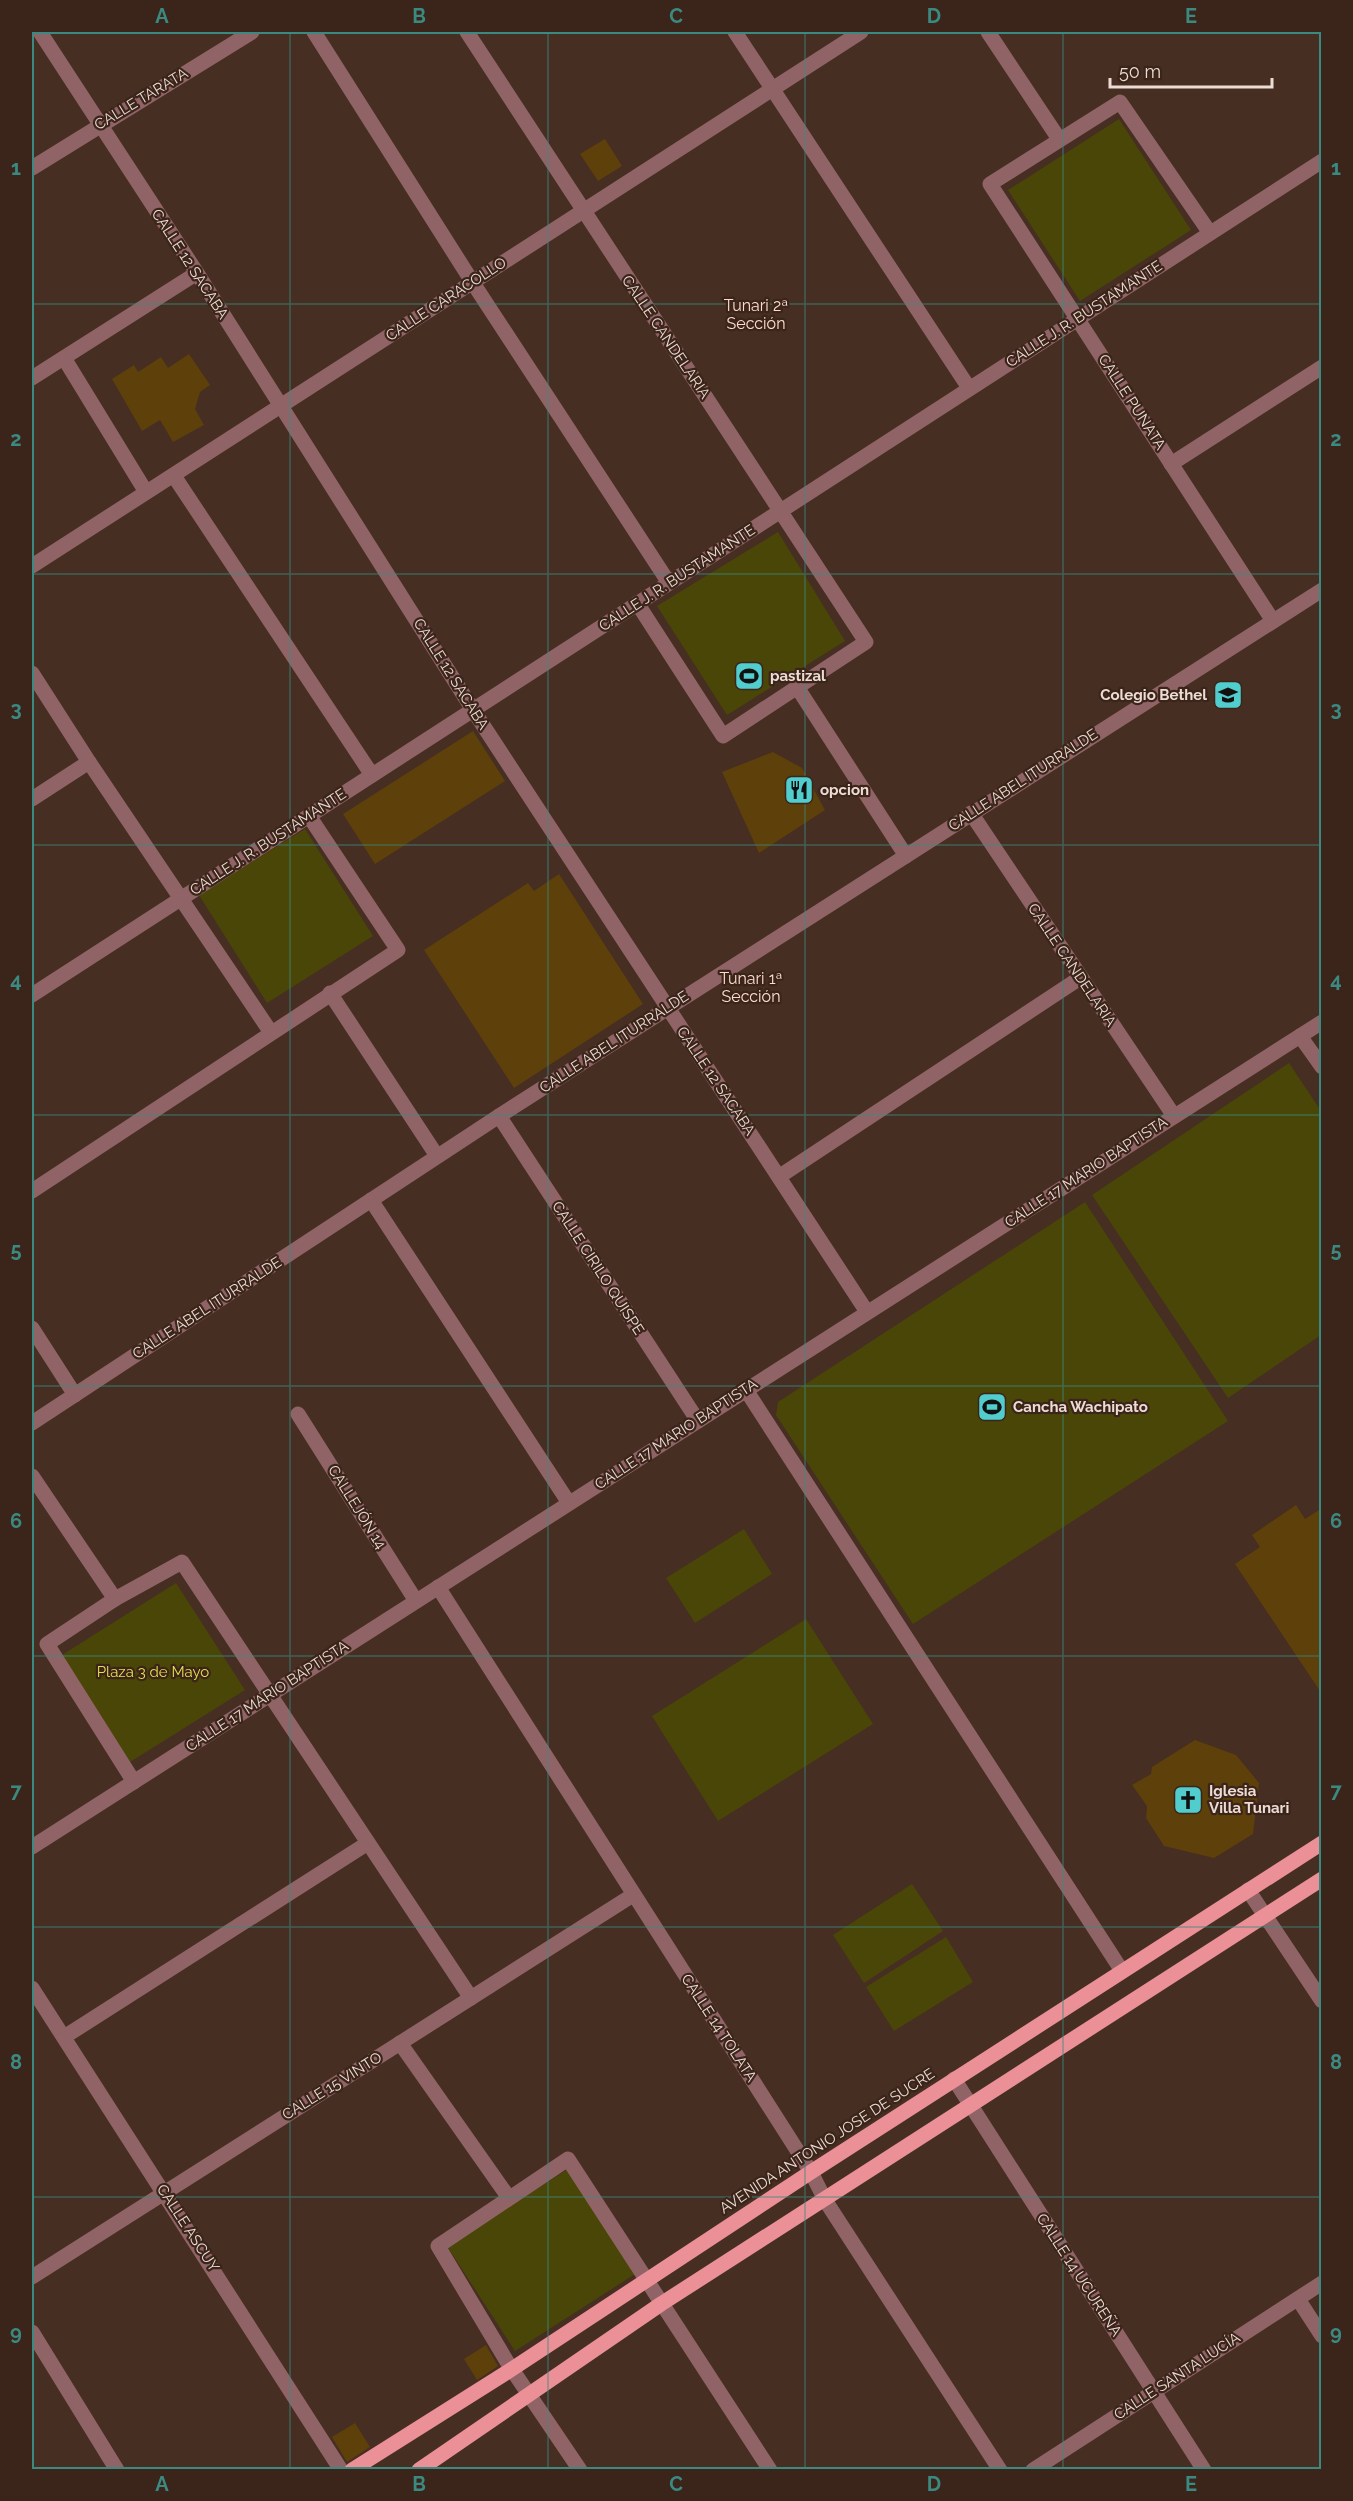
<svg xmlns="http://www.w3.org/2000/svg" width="1353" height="2501" font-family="Raleway,sans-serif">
<rect width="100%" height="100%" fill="#462e22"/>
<g fill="#4a4607">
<path d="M1119,119L1191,230L1080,301L1008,190Z"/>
<path d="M778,532L845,641L727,715L657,606Z"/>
<path d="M305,829L373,936L267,1003L199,895Z"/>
<path d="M1289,1063L1321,1111V1335L1228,1398L1092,1195Z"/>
<path d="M1085,1202L1228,1421L913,1624L776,1415L778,1402Z"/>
<path d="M744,1529L772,1574L695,1623L666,1578Z"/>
<path d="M176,1583L245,1690L130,1762L62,1655Z"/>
<path d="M806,1619L873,1724L718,1821L652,1716Z"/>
<path d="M912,1884L943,1931L864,1983L833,1935Z"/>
<path d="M946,1937L973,1982L894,2031L866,1987Z"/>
<path d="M568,2169L635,2274L515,2351L447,2246Z"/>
</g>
<g fill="#5e400a">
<path d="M605,139L622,166L598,181L580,154Z"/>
<path d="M189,354L210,385L200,392L195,409L204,425L173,442L160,420L142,431L112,379L134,365L138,372L161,357L168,368Z"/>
<path d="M473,731L505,781L375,864L343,814Z"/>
<path d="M773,752L802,768L825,810L759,853L722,772Z"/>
<path d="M559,874L643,1004L514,1088L424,950L528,883L534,891Z"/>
<path d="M1296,1505L1305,1519L1322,1508V1694L1235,1564L1260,1547L1252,1535Z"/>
<path d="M1195,1740L1236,1755L1259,1783L1253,1834L1214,1858L1164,1846L1146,1818L1147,1806L1132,1785L1151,1774L1152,1767Z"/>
<path d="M486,2345L498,2366L477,2380L464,2359Z"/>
<path d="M355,2423L370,2447L347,2462L332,2437Z"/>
</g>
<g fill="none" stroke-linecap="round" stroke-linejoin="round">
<g stroke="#906466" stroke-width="15">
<path d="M40,32L197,273L473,710L867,1312"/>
<path d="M314,32L473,283L669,583"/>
<path d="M467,32L866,642L723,736L637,603"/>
<path d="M735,32L969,388"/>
<path d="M988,32L1059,139"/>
<path d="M32,168L252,32"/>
<path d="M1210,233L1120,102L990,184L1273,621"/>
<path d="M64,358L146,492"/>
<path d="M32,378L197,273"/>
<path d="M1171,464L1322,367"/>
<path d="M174,476L372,775"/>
<path d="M32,566L861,32"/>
<path d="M32,673L89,762L270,1031"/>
<path d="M797,687L906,856"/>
<path d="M32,799L89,762"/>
<path d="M971,813L1174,1116"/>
<path d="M330,993L437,1156"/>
<path d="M32,995L1322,161"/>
<path d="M1300,1036L1322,1067"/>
<path d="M499,1116L698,1421"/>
<path d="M780,1176L1080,978"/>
<path d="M32,1191L398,950L309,816"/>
<path d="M371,1200L569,1503"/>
<path d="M32,1328L75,1395"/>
<path d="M746,1390L1122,1971"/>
<path d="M298,1414L416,1601"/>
<path d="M32,1423L499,1116L1322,590"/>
<path d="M32,1476L115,1599"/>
<path d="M438,1587L811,2172L825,2200L1000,2470"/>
<path d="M134,1782L47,1644L115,1599L182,1562L471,1998"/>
<path d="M32,1847L1322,1022"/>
<path d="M1248,1890L1322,2001"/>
<path d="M32,1988L341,2470"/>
<path d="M64,2037L368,1843"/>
<path d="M400,2043L509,2198"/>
<path d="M954,2079L1204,2470"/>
<path d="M32,2277L633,1895"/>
<path d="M1298,2299L1322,2336"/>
<path d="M32,2332L117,2470"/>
<path d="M580,2470L509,2365L438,2246L568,2159L770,2470"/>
<path d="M1033,2470L1322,2283"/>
</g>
<g stroke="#eb9096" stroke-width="15">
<path d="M352,2470L512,2369L811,2172L1322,1843"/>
<path d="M419,2470L661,2304L1322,1879"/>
</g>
</g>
<path fill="none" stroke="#3b8a82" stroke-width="1.5" stroke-opacity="0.55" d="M290,32V2470M548,32V2470M805,32V2470M1063,32V2470M32,304H1322M32,574H1322M32,845H1322M32,1115H1322M32,1386H1322M32,1656H1322M32,1927H1322M32,2197H1322"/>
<defs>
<g id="stadium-square" transform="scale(1.5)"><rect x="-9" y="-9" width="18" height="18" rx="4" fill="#52cdcd" stroke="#3b2419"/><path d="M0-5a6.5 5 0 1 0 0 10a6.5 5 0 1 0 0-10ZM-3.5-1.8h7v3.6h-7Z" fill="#111"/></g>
<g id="school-square" transform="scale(1.5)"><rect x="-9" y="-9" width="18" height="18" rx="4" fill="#52cdcd" stroke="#3b2419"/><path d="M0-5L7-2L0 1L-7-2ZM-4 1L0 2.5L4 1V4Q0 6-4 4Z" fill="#111"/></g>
<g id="restaurant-square" transform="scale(1.5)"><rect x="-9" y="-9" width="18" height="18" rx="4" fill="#52cdcd" stroke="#3b2419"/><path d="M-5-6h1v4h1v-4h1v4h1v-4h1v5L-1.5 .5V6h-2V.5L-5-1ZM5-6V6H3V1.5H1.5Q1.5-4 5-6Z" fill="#111"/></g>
<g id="church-square" transform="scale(1.5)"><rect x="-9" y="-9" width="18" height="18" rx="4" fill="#52cdcd" stroke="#3b2419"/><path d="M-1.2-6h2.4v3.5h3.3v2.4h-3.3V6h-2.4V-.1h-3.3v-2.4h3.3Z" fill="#111"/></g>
</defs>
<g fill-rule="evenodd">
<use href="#stadium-square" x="749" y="676"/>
<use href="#school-square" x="1228" y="695"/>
<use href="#restaurant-square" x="799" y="790"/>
<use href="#stadium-square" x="992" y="1407"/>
<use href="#church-square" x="1188" y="1800"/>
</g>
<g text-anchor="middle" stroke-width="4.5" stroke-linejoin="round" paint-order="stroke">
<g font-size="15" fill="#ecdcd4" stroke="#3b2419">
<text transform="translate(141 99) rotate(-31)" y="5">CALLE TARATA</text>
<text transform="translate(190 264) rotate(57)" y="5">CALLE 12 SACABA</text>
<text transform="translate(446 299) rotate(-33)" y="5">CALLE CARACOLLO</text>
<text transform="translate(1084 314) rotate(-33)" y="5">CALLE J. R. BUSTAMANTE</text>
<text transform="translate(666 337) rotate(56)" y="5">CALLE CANDELARIA</text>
<text transform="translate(1132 402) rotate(57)" y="5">CALLE PUNATA</text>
<text transform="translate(677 578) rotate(-33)" y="5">CALLE J. R. BUSTAMANTE</text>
<text transform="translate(451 674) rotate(58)" y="5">CALLE 12 SACABA</text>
<text transform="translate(1023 780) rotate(-33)" y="5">CALLE ABEL ITURRALDE</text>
<text transform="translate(268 842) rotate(-33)" y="5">CALLE J. R. BUSTAMANTE</text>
<text transform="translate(1072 965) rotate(56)" y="5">CALLE CANDELARIA</text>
<text transform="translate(614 1042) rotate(-33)" y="5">CALLE ABEL ITURRALDE</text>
<text transform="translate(716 1081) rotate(56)" y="5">CALLE 12 SACABA</text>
<text transform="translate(1086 1172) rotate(-33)" y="5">CALLE 17 MARIO BAPTISTA</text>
<text transform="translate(598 1268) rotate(57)" y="5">CALLE CIRILO QUISPE</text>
<text transform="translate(207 1308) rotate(-33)" y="5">CALLE ABEL ITURRALDE</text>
<text transform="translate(676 1434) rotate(-33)" y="5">CALLE 17 MARIO BAPTISTA</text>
<text transform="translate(357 1507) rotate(58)" y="5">CALLEJÓN 14</text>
<text transform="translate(267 1696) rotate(-33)" y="5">CALLE 17 MARIO BAPTISTA</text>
<text transform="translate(719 2028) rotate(57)" y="5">CALLE 14 TOLATA</text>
<text transform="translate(332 2086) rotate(-32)" y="5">CALLE 15 VINTO</text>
<text transform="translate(827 2141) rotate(-33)" y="5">AVENIDA ANTONIO JOSE DE SUCRE</text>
<text transform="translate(188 2228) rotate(57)" y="5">CALLE ASCUY</text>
<text transform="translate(1079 2275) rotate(57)" y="5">CALLE 14 UCUREÑA</text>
<text transform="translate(1177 2376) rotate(-33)" y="5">CALLE SANTA LUCÍA</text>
</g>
<g font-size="15" font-weight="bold" fill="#ecdcd4" stroke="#3b2419" text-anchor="start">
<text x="770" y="681">pastizal</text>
<text x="1207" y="700" text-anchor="end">Colegio Bethel</text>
<text x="820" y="795">opcion</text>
<text x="1013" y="1412">Cancha Wachipato</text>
<text x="1209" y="1796">Iglesia<tspan x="1209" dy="17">Villa Tunari</tspan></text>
</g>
<g font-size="15" fill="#e6de4f" stroke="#3b2419">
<text x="153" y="1677">Plaza 3 de Mayo</text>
</g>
<g font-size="16" fill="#fcdccd" stroke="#3b2419">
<text x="756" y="311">Tunari 2ª<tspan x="756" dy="18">Sección</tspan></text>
<text x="751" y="984">Tunari 1ª<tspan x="751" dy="18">Sección</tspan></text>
</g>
</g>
<rect width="1353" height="2501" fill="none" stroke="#3b2419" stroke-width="66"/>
<path d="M1110 78v9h162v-9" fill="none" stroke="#ecdcd4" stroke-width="3"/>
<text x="1119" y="78" font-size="18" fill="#ecdcd4" stroke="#3b2419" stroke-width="4.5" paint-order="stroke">50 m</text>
<rect x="33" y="33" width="1287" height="2435" fill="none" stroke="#3b8a82" stroke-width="2"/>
<g font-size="20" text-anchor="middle" font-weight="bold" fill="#3b8a82">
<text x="162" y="23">A</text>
<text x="419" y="23">B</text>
<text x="676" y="23">C</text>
<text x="934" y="23">D</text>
<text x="1191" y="23">E</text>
<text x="16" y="175">1</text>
<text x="1336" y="175">1</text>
<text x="16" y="446">2</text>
<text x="1336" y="446">2</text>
<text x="16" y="716">3</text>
<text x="1336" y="716">3</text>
<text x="16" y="987">4</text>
<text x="1336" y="987">4</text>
<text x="16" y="1257">5</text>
<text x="1336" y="1257">5</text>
<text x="16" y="1528">6</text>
<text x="1336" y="1528">6</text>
<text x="16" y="1798">7</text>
<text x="1336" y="1798">7</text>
<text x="16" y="2069">8</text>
<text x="1336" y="2069">8</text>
<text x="16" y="2340">9</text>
<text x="1336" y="2340">9</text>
<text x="162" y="2491">A</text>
<text x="419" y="2491">B</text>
<text x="676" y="2491">C</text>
<text x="934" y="2491">D</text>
<text x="1191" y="2491">E</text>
</g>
</svg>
